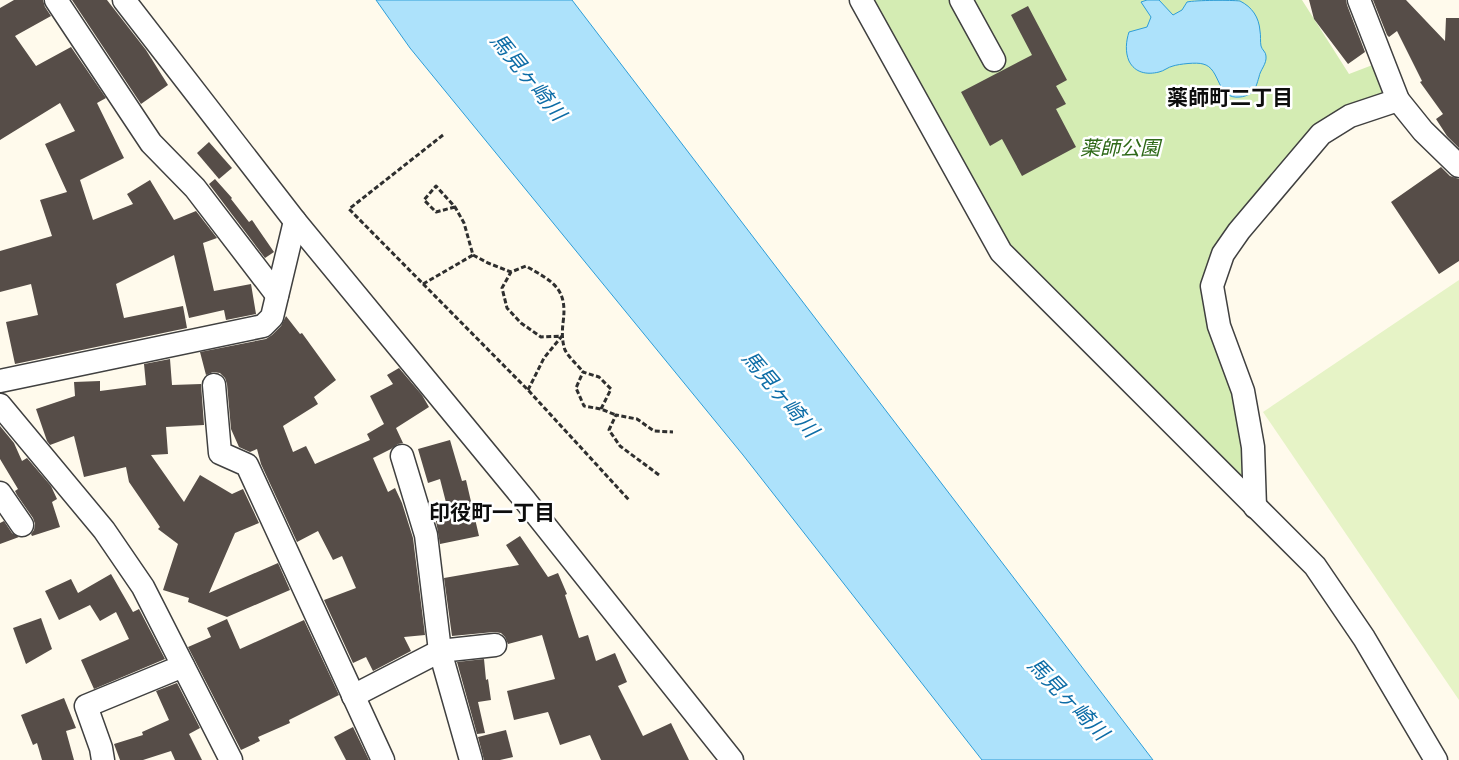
<svg xmlns="http://www.w3.org/2000/svg" width="1459" height="760" font-family="'Zilla Slab','Noto Sans JP',serif">
<rect width="100%" height="100%" fill="#fffaec"/>
<path fill="#d4ecb3" d="M871,0H1302L1349,74L1383,61L1398,100L1321,134L1212,286L1255,507L1007,248Z"/>
<path fill="#e6f3c6" d="M1459,280V700L1263,412Z"/>
<g fill="#ade2fb" stroke="#2e9dd7">
<path d="M376,0H572L1153,760H982L743,455L410,48Z"/>
<path d="M1147,0H1159L1173,15L1182,10L1187,2C1196,0 1232,0 1240,1C1252,7 1259,17 1260,31C1261,36 1260,41 1261,46C1262,50 1266,52 1266,56C1267,64 1260,70 1259,77C1257,83 1256,90 1250,94C1248,95 1243,97 1240,97C1216,100 1221,68 1203,64C1197,62 1179,64 1173,66C1168,67 1164,71 1159,72C1147,75 1135,73 1129,61C1125,52 1126,41 1129,32L1147,27L1151,17L1141,2Z"/>
</g>
<g fill="#564d48">
<path d="M14,0H43L45,7L51,16L15,36L36,66L71,47L106,98L97,103L124,158L80,180L93,220L133,204L127,194L150,180L174,220L196,211L217,238L203,243L214,291L251,284L256,314L226,320L224,310L189,318L174,255L116,284L124,318L183,306L187,328L15,364L6,322L38,315L31,284L0,292V251L52,236L40,200L67,192L45,144L75,131L60,103L0,140V8Z"/>
<path d="M72,0H107L146,50L168,85L141,104Z"/>
<path d="M1309,0H1346L1347,5L1365,52L1348,64L1314,19Z"/>
<path d="M1373,0H1406L1445,41L1446,18H1459V148L1447,136L1436,119L1443,114L1420,82L1422,81L1397,31L1389,37L1387,35Z"/>
<path d="M1028,6L1067,80L1056,86L1066,104L1056,109L1076,147L1022,176L1002,139L990,146L961,92L1032,55L1011,15Z"/>
<path d="M209,142L232,168L219,179L197,153Z"/>
<path d="M1441,167L1450,176L1459,179V261L1439,274L1391,202Z"/>
<path d="M215,179L232,198L231,199L249,222L252,220L274,252L265,258L209,184Z"/>
<path d="M286,316L300,334L302,333L336,380L314,397L318,404L283,426L293,452L306,446L315,464L370,440L367,434L384,424L370,396L393,384L387,375L399,368L422,395L429,407L396,428L403,443L398,444L391,449L373,458L388,492L395,488L402,503L413,538L425,635L404,637L411,651L373,671L366,657L353,663L324,600L356,588L342,556L333,560L318,531L297,542L261,464L257,449L250,452L239,447L231,429L227,384L225,378L220,373L213,372L206,375L200,352L266,339L272,335L281,326Z"/>
<path d="M170,359L172,385L201,384L204,425L166,427L168,454L151,455L184,502L200,475L232,494L243,489L259,523L235,533L209,593L278,563L290,590L227,617L188,602L189,598L163,590L178,544L158,529L160,527L129,482L126,467L84,477L74,436L50,445L47,441L36,409L75,396L74,382L100,381V391L146,385L144,364Z"/>
<path d="M0,426L14,443L22,461L27,458L51,486L57,499L52,502L60,527L32,536L31,534L34,530L35,524L33,518L17,495L15,491L18,489L0,459Z"/>
<path d="M450,440L462,481L466,480L479,536L440,544L436,521L450,518L440,479L428,483L418,449Z"/>
<path d="M4,521L12,533L19,537L0,544V523Z"/>
<path d="M520,536L548,577L558,573L567,594L565,595L579,638L588,635L596,661L615,653L627,682L618,686L643,736L671,723L689,760H601L590,735L560,745L548,712L514,720L507,691L555,679L542,635L508,644L505,637L501,633L494,632L452,636L444,578L519,565L506,545Z"/>
<path d="M111,574L133,612L139,609L165,659L94,689L81,660L129,639L116,612L100,621L90,605L59,620L45,591L71,579L78,593Z"/>
<path d="M41,618L52,649L26,664L13,628Z"/>
<path d="M227,619L240,649L304,620L339,695L289,720L290,723L258,737L260,741L241,750L188,647L211,637L207,628Z"/>
<path d="M484,659L486,680L488,679L491,700L478,702L485,733L477,734L457,662Z"/>
<path d="M177,683L200,728L189,734L202,760H175L171,751L143,760H120L114,744L143,735L142,732L169,720L156,691Z"/>
<path d="M64,698L76,728L66,731L74,760H42L37,743L33,745L21,715Z"/>
<path d="M353,727L369,760H346L334,737Z"/>
<path d="M506,730L513,757L500,760H484L478,737Z"/>
</g>
<g fill="none" stroke-linecap="round" stroke-linejoin="round">
<g stroke="#404040" stroke-width="25">
<g id="minor">
<path d="M56,0L151,143L195,188L277,295"/>
<path d="M124,0L295,221L524,499L732,760"/>
<path d="M861,0L1001,252L1315,566L1364,638L1436,760"/>
<path d="M961,0L994,60"/>
<path d="M1359,0L1398,100L1423,131L1459,166"/>
<path d="M0,381L263,326L272,317L295,221"/>
<path d="M214,385L220,453L247,465L383,760"/>
<path d="M0,405L104,530L143,587L231,760"/>
<path d="M402,456L426,535L440,651L471,760"/>
<path d="M0,493L22,525"/>
<path d="M1255,507L1253,447L1243,391L1219,326L1212,286L1223,254L1239,231L1321,134L1350,116L1398,100"/>
<path d="M353,696L440,651L495,645"/>
<path d="M103,760L101,748L86,706L183,666"/>
</g>
</g>
<g stroke="#2f2f2f" stroke-width="3" stroke-dasharray="5 2.5" stroke-linecap="butt">
<path d="M443,135L349,209L528,390L629,500"/>
<path d="M455,207L436,212L424,200L436,186L455,207L464,223L473,255L488,263L511,272"/>
<path d="M423,284L473,255"/>
<path d="M528,390L544,358L562,336L541,337L521,323L507,308L502,288L511,272L526,266C553,282 568,288 563,323C562,332 562,342 565,350C569,358 578,365 583,372"/>
<path d="M601,409L611,389L599,377L583,372L576,388L584,406L601,409L616,415"/>
<path d="M659,475L620,446L609,430L616,415L637,419L654,431L673,432"/>
</g>
<use href="#minor" stroke="#fff" stroke-width="22"/>
</g>
<g text-anchor="middle" stroke-width="5" stroke-linejoin="round" paint-order="stroke">
<g font-size="20" font-style="italic" fill="#2e6918" stroke="#fff">
<text x="1120" y="155">薬師公園</text>
</g>
<g font-size="21" font-style="italic" fill="#0d6da7" stroke="#fff">
<text transform="translate(528 77) rotate(51)" y="7">馬見ヶ崎川</text>
<text transform="translate(780 394) rotate(50)" y="7">馬見ヶ崎川</text>
<text transform="translate(1068 699) rotate(46)" y="7">馬見ヶ崎川</text>
</g>
<g font-size="21" font-weight="bold" fill="#0d0d0d" stroke="#fff">
<text x="1230" y="105">薬師町二丁目</text>
<text x="492" y="520">印役町一丁目</text>
</g>
</g>
</svg>
